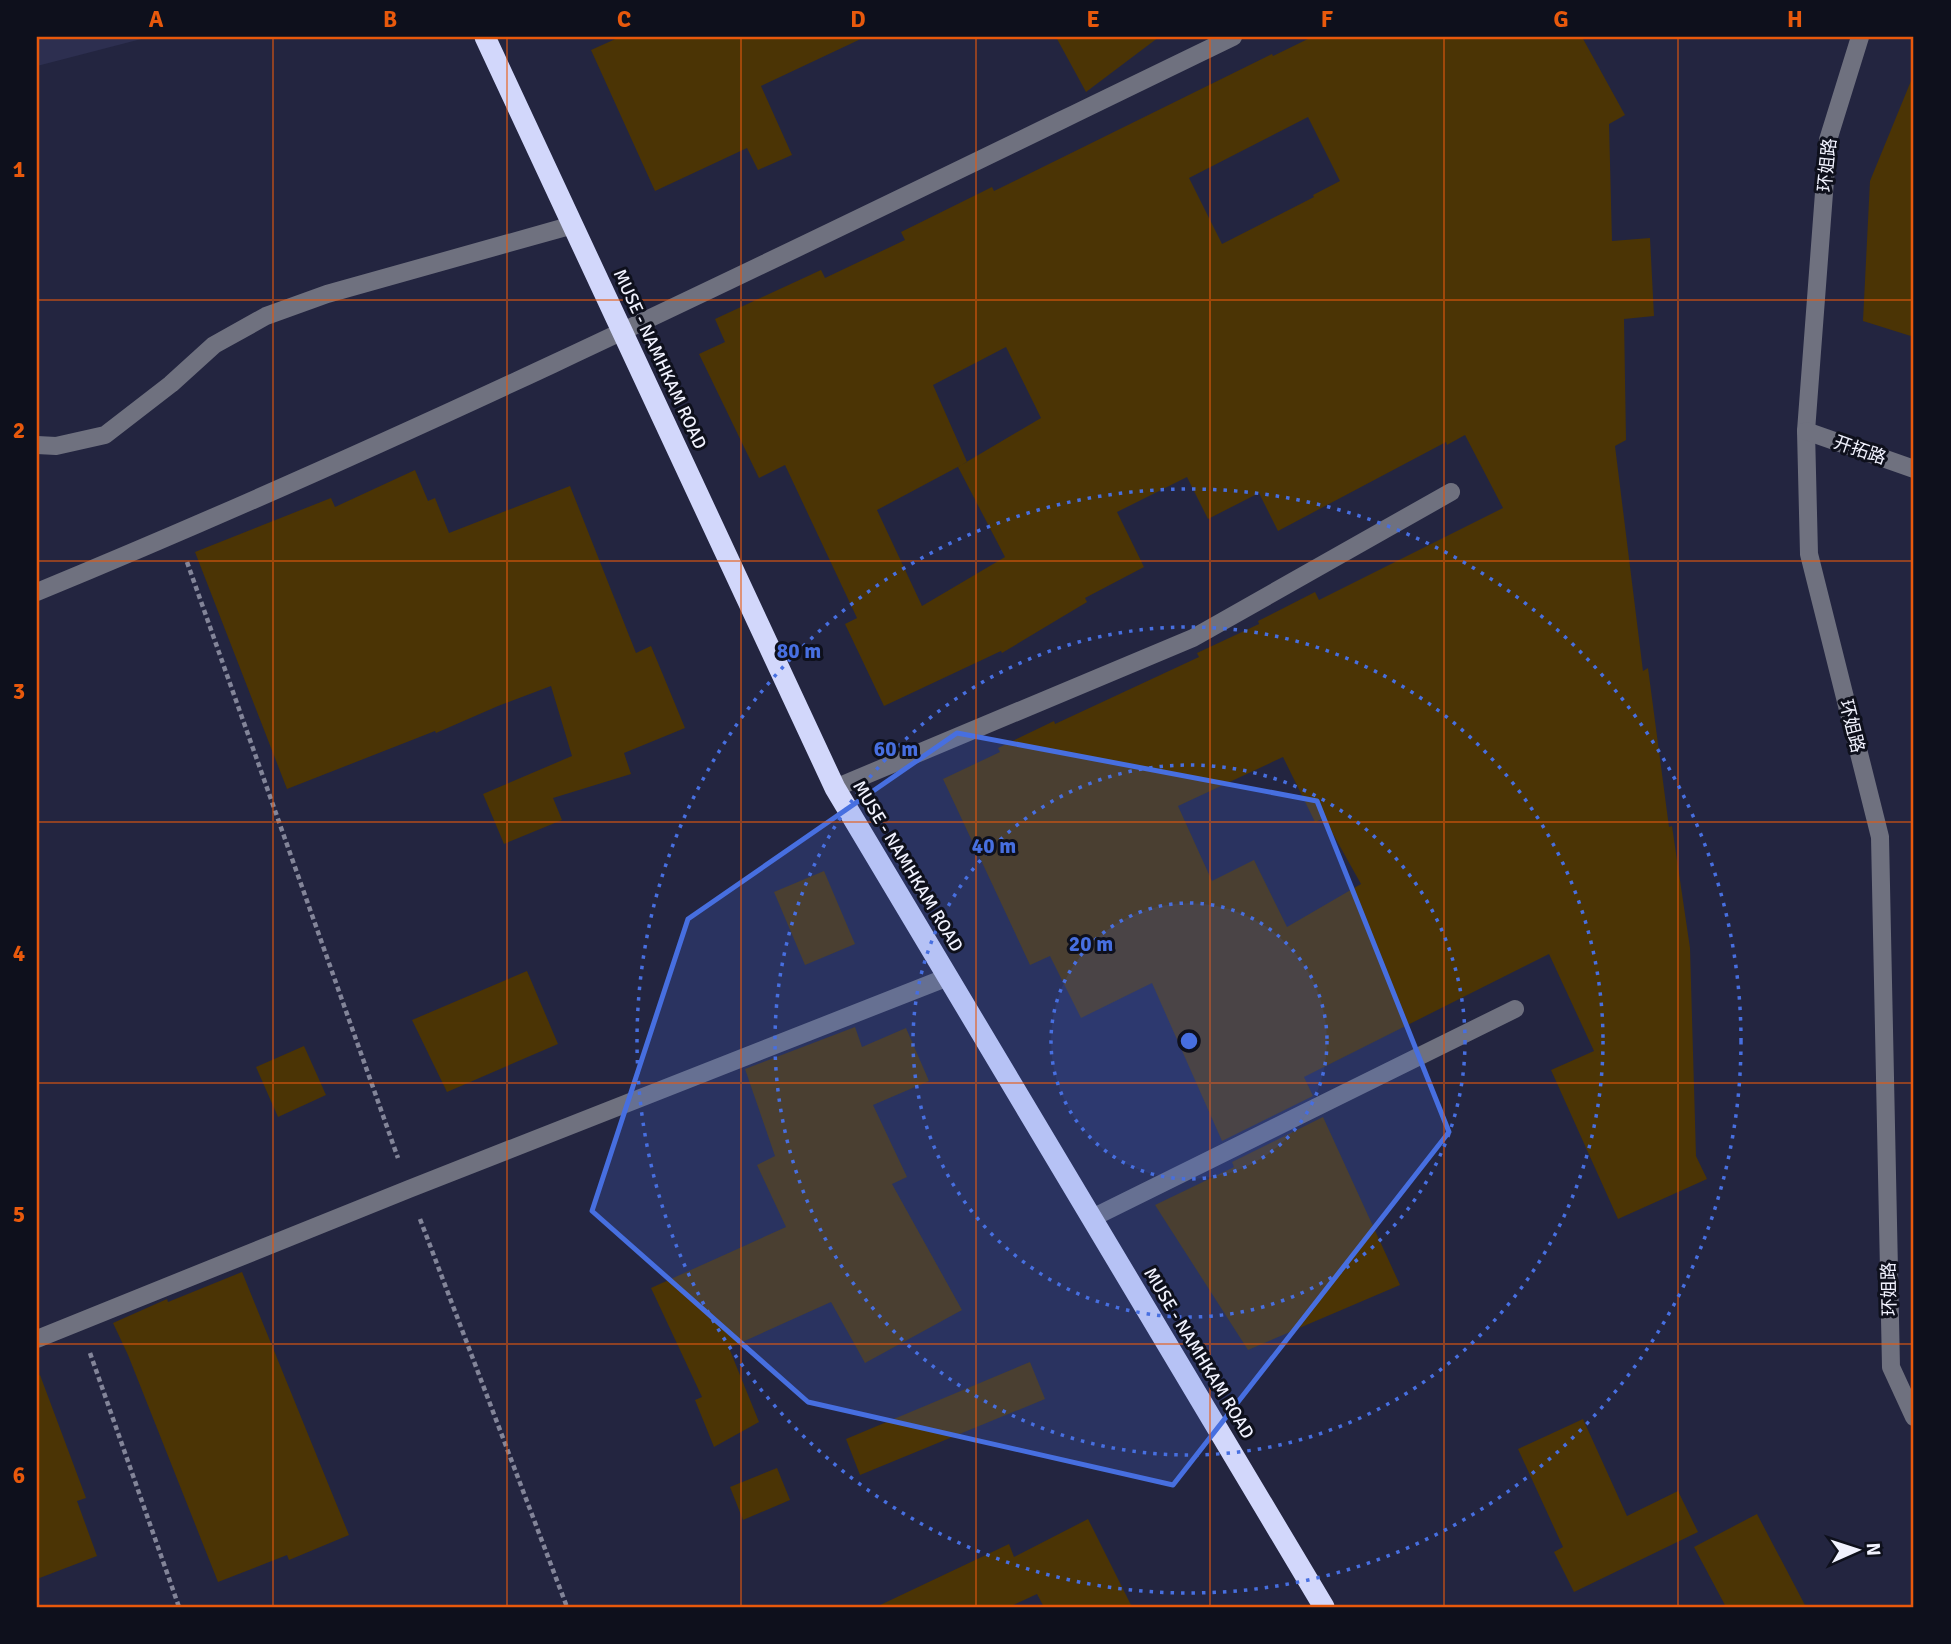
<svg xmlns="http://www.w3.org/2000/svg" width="1951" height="1644" font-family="Signika,'Noto Sans SC',sans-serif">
<rect width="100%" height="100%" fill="#232540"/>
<path fill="#2d2f50" d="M37,37H149L37,66Z"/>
<g fill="#4b3405" fill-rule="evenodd">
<path d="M620,37H865L761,86L792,155L758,170L747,148L655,191L591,50Z"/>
<path d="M1056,37H1159L1086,92Z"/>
<path d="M1312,37H1582L1625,115L1609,124L1612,241L1650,238L1654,316L1624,319L1626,440L1615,446L1643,671L1648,668L1669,827L1672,826L1690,948L1696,1156L1707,1179L1618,1219L1551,1070L1594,1051L1549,954L1304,1077L1313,1096L1222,1141L1152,983L1081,1018L1050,956L1030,965L943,779L1000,752L998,748L1054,721L1055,724L1199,657L1197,653L1259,624L1258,621L1315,592L1319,600L1503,508L1465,435L1447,445L1446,442L1278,531L1259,493L1208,519L1187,477L1117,512L1144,567L1085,598L1087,602L1002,653L1001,651L884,706L845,624L857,618L785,465L759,478L699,354L725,342L715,319L821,270L825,278L905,240L901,232L992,187L994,191L1272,54L1273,56ZM1308,117L1340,181L1313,195L1314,197L1222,244L1189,178ZM1006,347L1041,418L958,467L1005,557L922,606L877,510L967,462L933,385ZM1283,757L1315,822L1324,818L1361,884L1287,927L1254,860L1212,881L1178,806Z"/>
<path d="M1913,76H1914V337L1863,321L1870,181Z"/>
<path d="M415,470L428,501L435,498L449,533L570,486L636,653L651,646L685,728L624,753L631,774L553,798L562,820L504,844L483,794L572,756L551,686L498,706L436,733L435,731L287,789L195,552L331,498L335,507Z"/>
<path d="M824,871L855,944L805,965L774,892Z"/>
<path d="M527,971L558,1044L447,1092L412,1020Z"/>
<path d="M855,1027L862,1047L906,1028L929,1081L873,1105L907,1177L892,1184L962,1310L865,1363L831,1302L729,1348L759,1422L714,1447L695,1400L702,1397L651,1288L786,1227L757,1165L775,1156L745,1069Z"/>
<path d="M304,1046L326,1095L278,1117L256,1067Z"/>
<path d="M1323,1117L1400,1285L1248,1350L1155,1205L1234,1167L1232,1162Z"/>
<path d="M242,1272L349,1535L289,1560L287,1555L218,1582L128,1355L113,1323L167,1299L168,1302Z"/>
<path d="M1030,1362L1045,1399L860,1475L846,1439Z"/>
<path d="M40,1375L86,1498L77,1501L97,1556L37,1579V1376Z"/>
<path d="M1583,1419L1627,1516L1678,1491L1698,1532L1574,1592L1554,1552L1563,1547L1518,1449Z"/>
<path d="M777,1468L790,1500L743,1520L730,1487Z"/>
<path d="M1757,1514L1806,1607H1726L1694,1547Z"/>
<path d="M1088,1519L1132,1607H1044L1037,1594L1009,1607H876L1009,1544L1014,1557Z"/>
</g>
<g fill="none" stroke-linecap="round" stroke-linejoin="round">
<g stroke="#838599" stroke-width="4.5" stroke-dasharray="5 3.5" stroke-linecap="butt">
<path d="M187,562L398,1158"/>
<path d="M420,1219L567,1607"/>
<path d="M90,1353L179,1607"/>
</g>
<g stroke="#6f717f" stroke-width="18">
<path d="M1860,37L1828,140L1806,431L1809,554L1880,837L1891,1367L1914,1417"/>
<path d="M1806,431L1914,469"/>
<path d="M37,445L56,446L105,435L171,384L214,345L266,316L327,294L573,225"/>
<path d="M37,592C443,425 838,228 1233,37"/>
<path d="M835,788L1193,638L1451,492"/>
<path d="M1092,1218L1515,1009"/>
<path d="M37,1339L409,1189L948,977"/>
</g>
<path stroke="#d2d7fb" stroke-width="21" d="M485,37L835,788L1324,1607"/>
</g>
<path fill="#476fe0" fill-opacity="0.2" stroke="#476fe0" stroke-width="5" stroke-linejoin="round" d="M957,733L1317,801L1449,1132L1173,1485L808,1402L592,1211L688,919Z"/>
<path fill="none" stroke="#e8590c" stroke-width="2" stroke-opacity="0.55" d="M273,37V1607M507,37V1607M741,37V1607M976,37V1607M1210,37V1607M1444,37V1607M1678,37V1607M37,300H1914M37,561H1914M37,822H1914M37,1083H1914M37,1344H1914"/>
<circle cx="1189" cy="1041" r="138" fill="#476fe0" fill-opacity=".12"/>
<g fill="none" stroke="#476fe0" stroke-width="3.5" stroke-dasharray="3.5 7">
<circle cx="1189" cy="1041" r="138"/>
<circle cx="1189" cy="1041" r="276"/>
<circle cx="1189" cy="1041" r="414"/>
<circle cx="1189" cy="1041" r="552"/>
</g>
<g text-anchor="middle" stroke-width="6" stroke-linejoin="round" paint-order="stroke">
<g font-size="18" fill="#f1f2fe" stroke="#0e101c">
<text transform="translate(1827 165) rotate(-84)" y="6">环姐路</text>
<text transform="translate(660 359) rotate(65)" y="6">MUSE - NAMHKAM ROAD</text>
<text transform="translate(1860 450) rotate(19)" y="6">开拓路</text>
<text transform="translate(1852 726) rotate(76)" y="6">环姐路</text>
<text transform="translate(908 866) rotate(59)" y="6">MUSE - NAMHKAM ROAD</text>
<text transform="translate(1889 1289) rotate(-91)" y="6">环姐路</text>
<text transform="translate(1199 1353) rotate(59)" y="6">MUSE - NAMHKAM ROAD</text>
</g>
</g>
<circle cx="1189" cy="1041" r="10" fill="#476fe0" stroke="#0e101c" stroke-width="3.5"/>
<g font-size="21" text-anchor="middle" font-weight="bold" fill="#476fe0" stroke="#0e101c" stroke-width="6" stroke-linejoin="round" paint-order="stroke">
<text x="799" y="658">80 m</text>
<text x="896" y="756">60 m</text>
<text x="994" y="853">40 m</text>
<text x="1091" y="951">20 m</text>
</g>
<rect width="1951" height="1644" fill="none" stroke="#0e101c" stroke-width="77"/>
<g transform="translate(1857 1550) rotate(87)" stroke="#0e101c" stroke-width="5" paint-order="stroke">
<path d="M0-5L12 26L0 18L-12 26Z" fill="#f1f2fe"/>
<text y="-10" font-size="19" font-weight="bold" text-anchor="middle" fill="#f1f2fe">N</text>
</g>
<rect x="38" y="38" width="1874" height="1568" fill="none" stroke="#e8590c" stroke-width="2.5"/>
<g font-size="23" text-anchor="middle" font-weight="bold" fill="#e8590c">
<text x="156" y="27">A</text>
<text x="390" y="27">B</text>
<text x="624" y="27">C</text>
<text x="858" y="27">D</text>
<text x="1093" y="27">E</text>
<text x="1327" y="27">F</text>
<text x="1561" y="27">G</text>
<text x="1795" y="27">H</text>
<text x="19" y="177">1</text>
<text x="19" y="438">2</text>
<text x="19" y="699">3</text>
<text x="19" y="961">4</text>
<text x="19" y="1222">5</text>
<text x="19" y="1483">6</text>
</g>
</svg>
